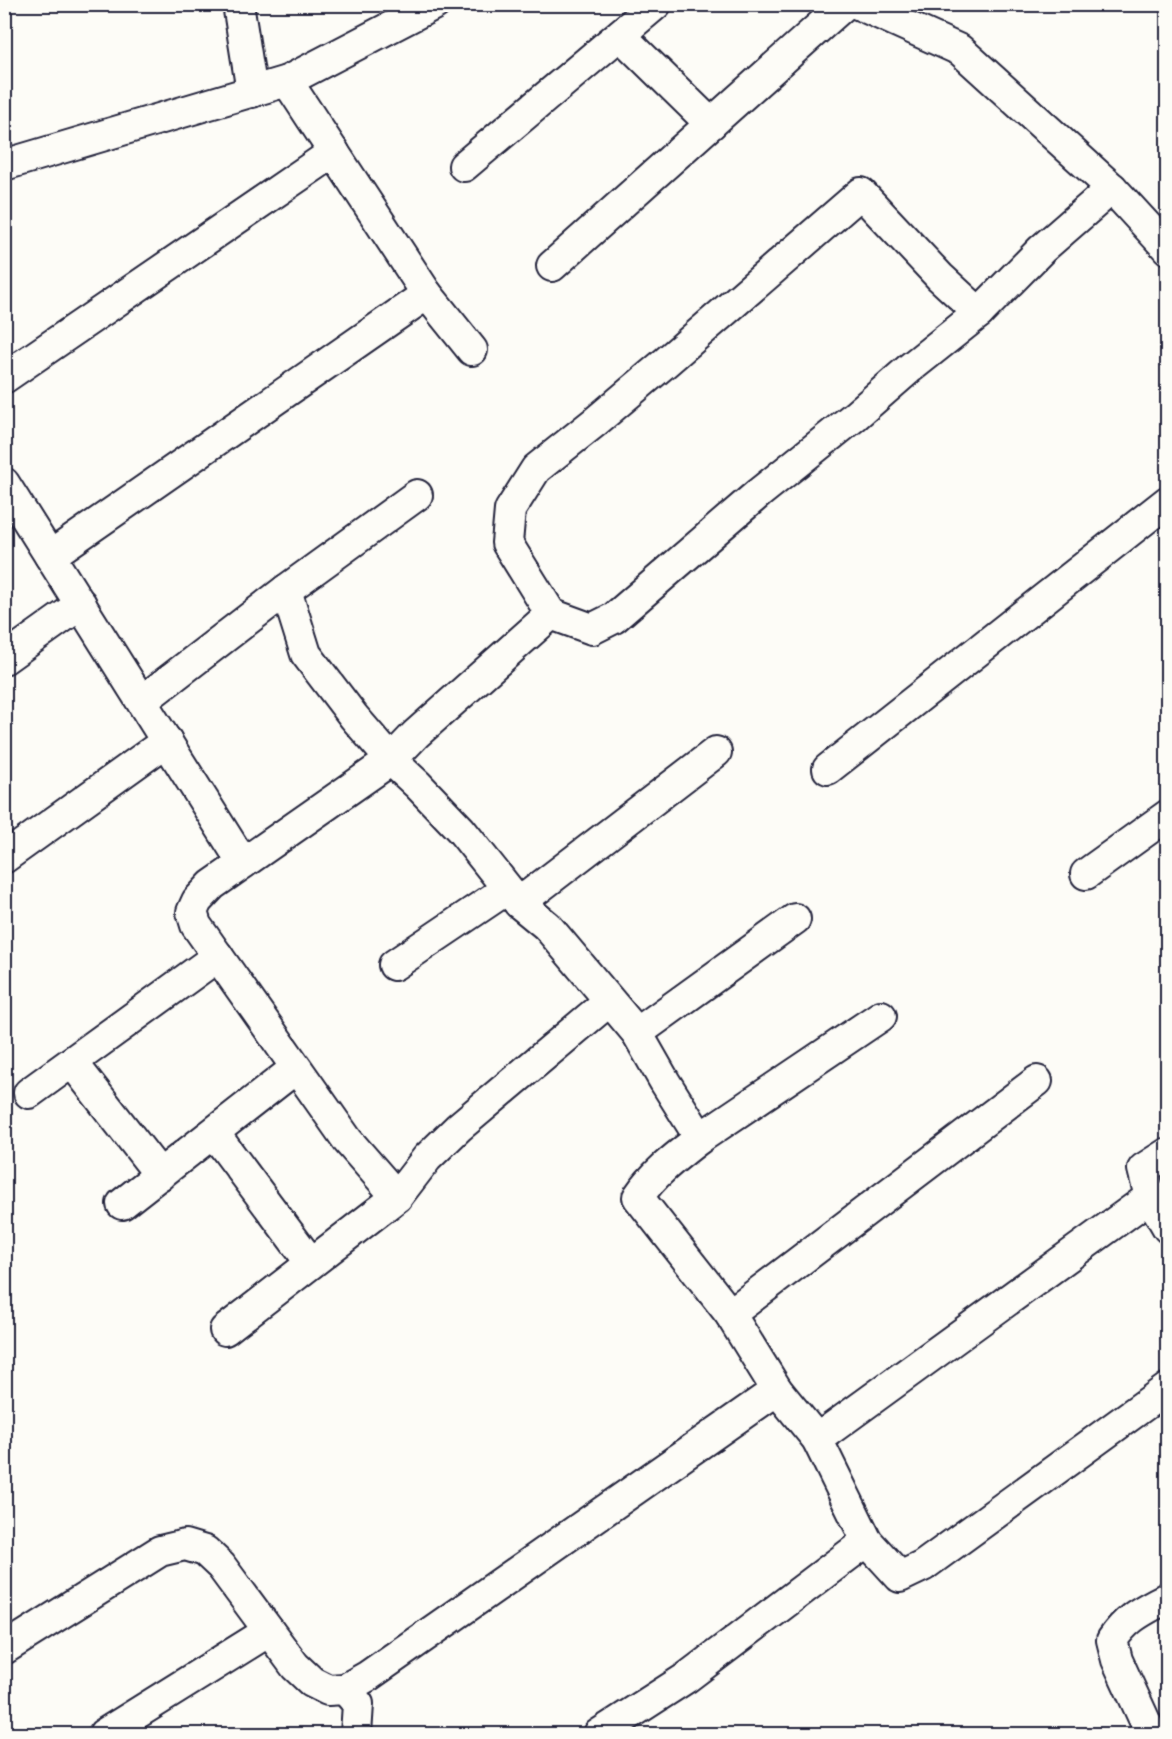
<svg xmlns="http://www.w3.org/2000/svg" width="1172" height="1739" font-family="'Gochi Hand',sans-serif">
<rect width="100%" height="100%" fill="#fdfcf7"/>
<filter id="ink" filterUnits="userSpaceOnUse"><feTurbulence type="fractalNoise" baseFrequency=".0167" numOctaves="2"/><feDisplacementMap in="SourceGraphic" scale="12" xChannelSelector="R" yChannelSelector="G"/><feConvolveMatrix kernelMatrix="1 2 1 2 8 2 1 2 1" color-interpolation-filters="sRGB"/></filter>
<g filter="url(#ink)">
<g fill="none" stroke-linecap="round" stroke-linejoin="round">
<g stroke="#22223b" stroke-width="34">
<g id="minor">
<path d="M238,4L252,92"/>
<path d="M858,4L960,50L1112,188L1168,249"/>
<path d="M620,35L711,124"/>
<path d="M287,81L427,294L472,350"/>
<path d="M4,165L287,81L435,4"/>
<path d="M464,166L656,4"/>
<path d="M552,266L845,4"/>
<path d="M4,378L334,152"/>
<path d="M4,483L243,863"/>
<path d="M50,556L427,294"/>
<path d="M286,590L306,654L354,717L391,760L416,734L551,614L592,629L614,618L759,493L855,416L910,368L979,313L1042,249L1112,188"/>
<path d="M551,614L507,543L510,510L536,469L595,422L666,362L861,193L940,277L979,313"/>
<path d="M4,659L81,604"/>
<path d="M142,701L286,590L417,495"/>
<path d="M828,769L1168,501"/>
<path d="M4,858L167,741"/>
<path d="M1086,874L1168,815"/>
<path d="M519,903L716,752"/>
<path d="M394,965L507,889"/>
<path d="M881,1016L700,1138C677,1156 654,1173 638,1197L730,1314L777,1390L817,1439L867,1541L900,1577L923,1566L1168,1388"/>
<path d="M637,1033L795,919"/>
<path d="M72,1062L160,1175"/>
<path d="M29,1093L218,956"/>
<path d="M214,1133L311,1263"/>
<path d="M1168,1153L1143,1169L1150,1197L1168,1228"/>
<path d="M397,1197L348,1141L196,925L192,912L197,901L212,885L391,760L418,785L461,830L519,903L547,926L637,1033L665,1082L700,1138"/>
<path d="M122,1204L296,1068"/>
<path d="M730,1314L1037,1081"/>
<path d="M225,1330L397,1197L427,1158L459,1127L609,1001"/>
<path d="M817,1439L1150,1197"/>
<path d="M4,1649L160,1551L185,1545L205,1551L221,1566L295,1666L312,1682L328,1690L345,1689L368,1676L777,1390"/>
<path d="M345,1689L358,1704L356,1734"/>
<path d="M104,1734L269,1631"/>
<path d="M599,1734L686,1678L867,1541"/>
<path d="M1151,1734L1117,1660L1112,1640C1128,1616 1143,1611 1168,1597"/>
</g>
</g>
<use href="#minor" stroke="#fdfcf7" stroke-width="30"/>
</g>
</g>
<rect width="1172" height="1739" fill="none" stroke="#fdfcf7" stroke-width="24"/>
<rect x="12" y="12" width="1148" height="1715" fill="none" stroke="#22223b" stroke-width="2" filter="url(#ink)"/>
</svg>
